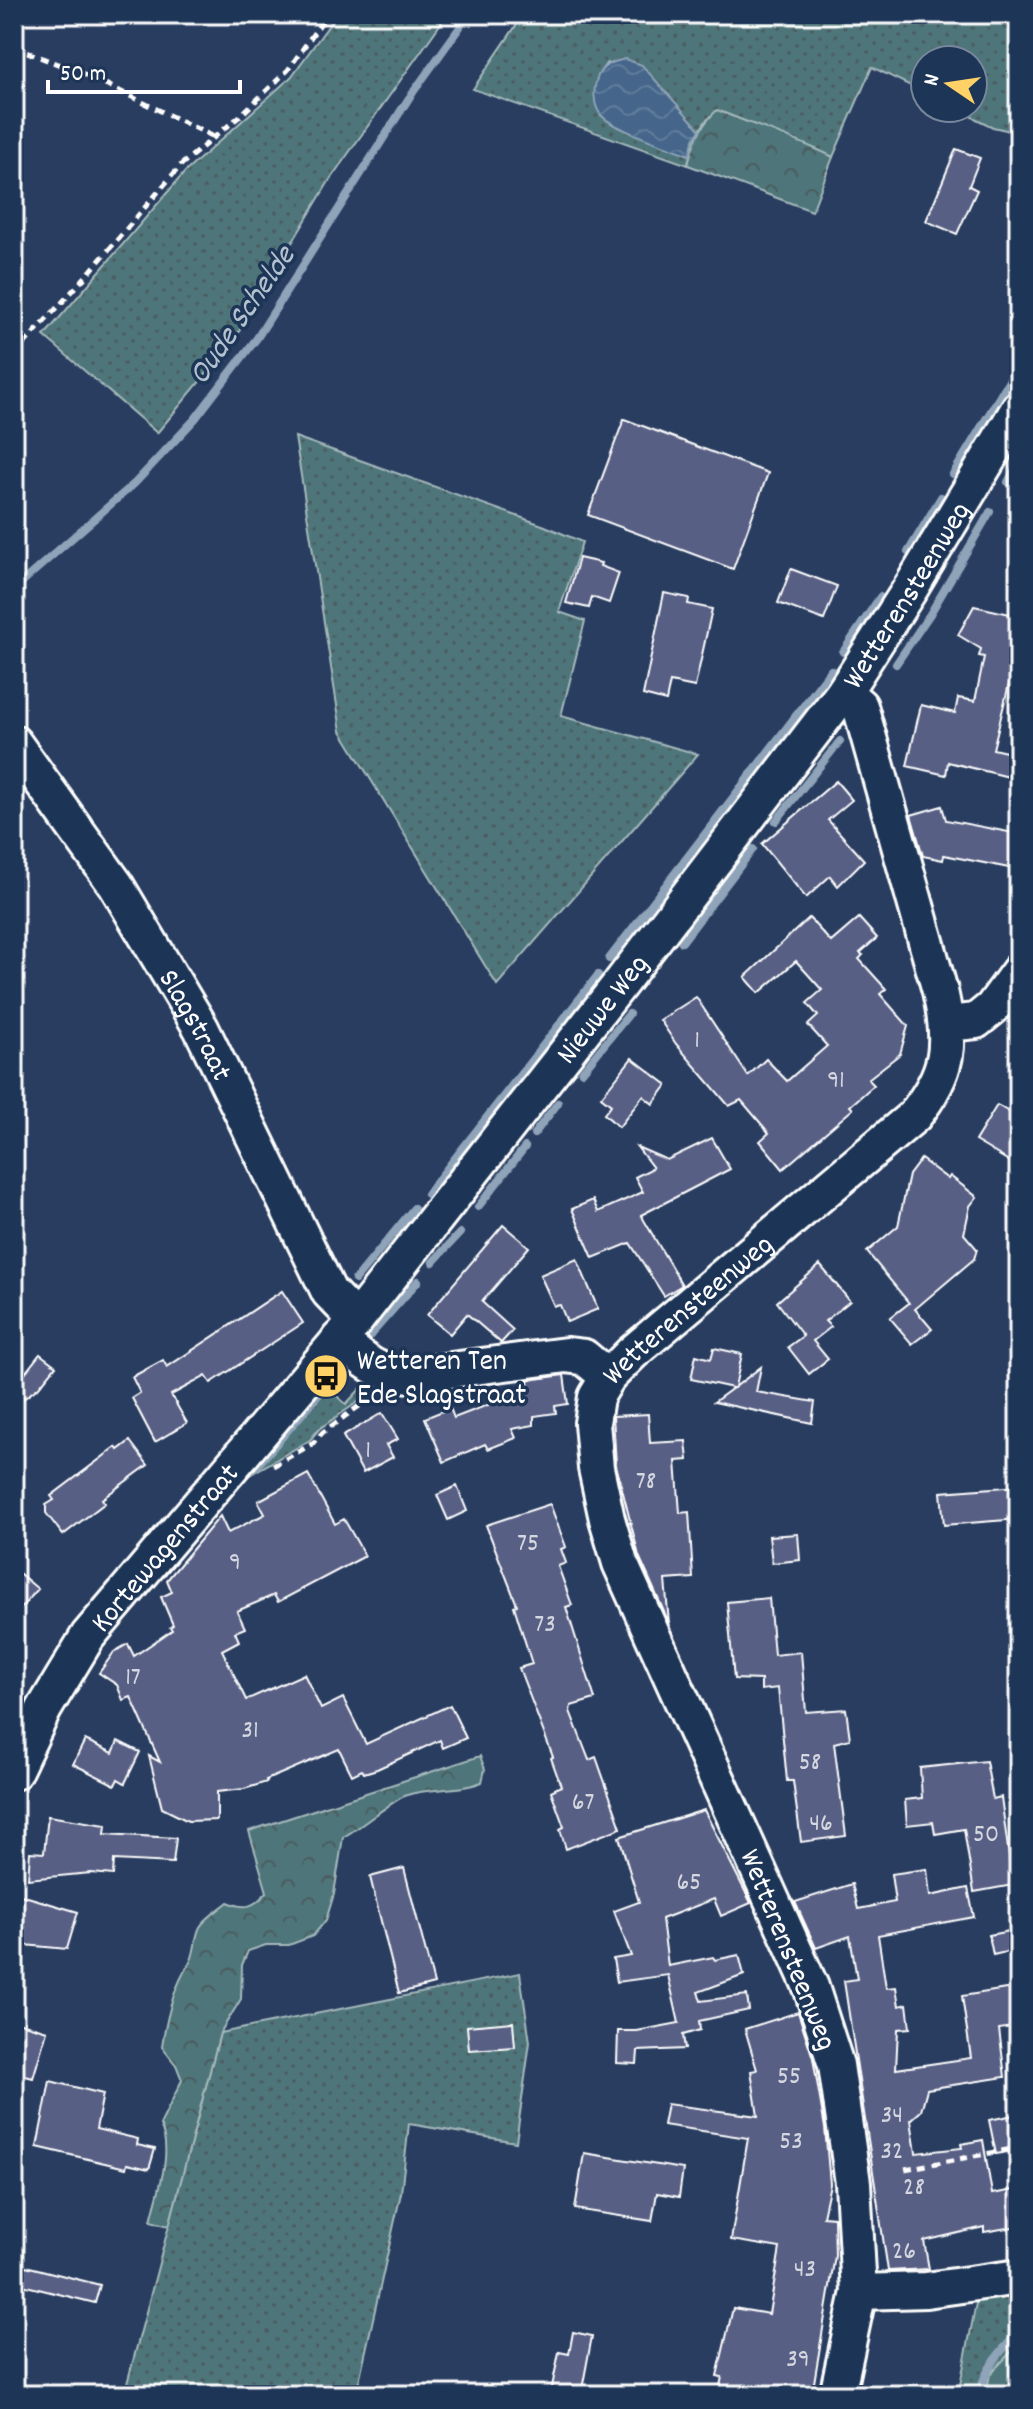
<svg xmlns="http://www.w3.org/2000/svg" width="1033" height="2409" font-family="Dekko,sans-serif">
<defs>
<pattern id="grass-dots" width="8" height="8" patternUnits="userSpaceOnUse" patternTransform="scale(2)"><rect width="8" height="8" fill="#4d757a"/><path d="M2 2h.1M6 6h.1" fill="none" stroke="#4c5c5e" stroke-width="1.8" stroke-linecap="round"/></pattern>
<pattern id="forest-crowns" width="20" height="18" patternUnits="userSpaceOnUse" patternTransform="scale(2)"><rect width="20" height="18" fill="#4d757a"/><path d="M2 6a3 3 0 1 1 6 0M12 15a3 3 0 1 1 6 0" fill="none" stroke="#4c5c5e"/></pattern>
<pattern id="water-waves" width="16" height="10" patternUnits="userSpaceOnUse" patternTransform="scale(2)"><rect width="16" height="10" fill="#44668a"/><path d="M0 5q4-4 8 0t8 0" fill="none" stroke="#607d9c"/></pattern>
</defs>
<rect width="100%" height="100%" fill="#293d60"/>
<filter id="ink" filterUnits="userSpaceOnUse"><feTurbulence type="fractalNoise" baseFrequency=".0125" numOctaves="2"/><feDisplacementMap in="SourceGraphic" scale="16" xChannelSelector="R" yChannelSelector="G"/><feConvolveMatrix kernelMatrix="1 2 1 2 8 2 1 2 1" color-interpolation-filters="sRGB"/></filter>
<g filter="url(#ink)">
<g fill="url(#grass-dots)" stroke="#a6babc" stroke-width="2">
<path d="M337,14H443L446,16L331,178L232,343L157,433L44,336L185,172L291,77Z"/>
<path d="M524,14H1019V133L993,127L954,108H973V60H925V93L872,67L833,157C792,137 752,127 707,119L700,130L662,89L607,63C592,79 598,94 601,115L613,124L690,155L688,165L473,89Z"/>
<path d="M295,437L545,526L582,542L559,612L585,621L561,716L698,754L497,985L341,731Z"/>
<path d="M338,1364L345,1373L330,1390L346,1404L362,1387L366,1391L365,1397L319,1429L310,1440L246,1477L244,1474Z"/>
<path d="M520,1973L530,2042L516,2142L409,2124L401,2193L356,2395H124L220,2033Z"/>
<path d="M1019,2289V2344L990,2374L986,2395H958L977,2298Z"/>
</g>
<g fill="url(#forest-crowns)" stroke="#a6babc" stroke-width="2">
<path d="M717,110C755,126 795,138 833,157L812,211L688,165C693,142 700,126 717,110Z"/>
<path d="M480,1756L485,1769L482,1782C458,1792 431,1787 407,1795C392,1800 361,1828 343,1837L334,1894L326,1920L313,1936L289,1945H266L248,1951L242,1965L241,1999L220,2033L169,2226L151,2221C157,2193 174,2152 160,2125L182,2080L176,2065L162,2047C166,2020 174,1986 189,1964C196,1954 194,1938 200,1927C205,1918 220,1909 228,1902C246,1910 254,1907 267,1892L249,1831Z"/>
<path d="M1019,2344V2395H986L990,2374Z"/>
</g>
<path fill="url(#water-waves)" stroke="#8fa3b9" stroke-width="2" d="M625,59L642,65L700,130L693,141L690,155C670,147 615,130 602,116C595,109 593,96 595,86C598,67 608,63 625,59Z"/>
<g fill="none" stroke-linecap="round" stroke-linejoin="round">
<g stroke="#8fa3b9" stroke-width="8">
<path d="M953,474L1019,364"/>
<path d="M1008,482L1019,462"/>
<path d="M908,552L941,497"/>
<path d="M14,589L135,483L195,419L257,338L409,98L460,27"/>
<path d="M843,652L880,597"/>
<path d="M896,664L930,614L990,512"/>
<path d="M776,821L840,741"/>
<path d="M682,942L753,849"/>
<path d="M1015,953L1019,947"/>
<path d="M609,959L831,670"/>
<path d="M582,1072L629,1014"/>
<path d="M534,1134L558,1103"/>
<path d="M427,1194L598,975"/>
<path d="M478,1207L525,1147"/>
<path d="M433,1262L460,1233"/>
<path d="M355,1280L414,1208"/>
<path d="M373,1348L366,1340L418,1281"/>
<path d="M257,1466L329,1383"/>
<path d="M979,2395C984,2370 1000,2350 1019,2333"/>
</g>
</g>
<g fill="#585e84" stroke="#fff" stroke-width="2">
<path d="M956,149L980,158L969,186L977,190L957,234L926,221Z"/>
<path d="M624,419L768,473L733,569L588,515Z"/>
<path d="M579,558L601,563L600,566L619,573L609,603L592,597L589,608L566,603Z"/>
<path d="M791,569L837,586L824,620L778,603Z"/>
<path d="M664,593L689,598L688,604L712,609L695,687L670,682L666,701L643,695Z"/>
<path d="M974,606L1019,616V664H1014L993,749L1015,754L1009,777L948,762L946,775L907,766L921,705L955,713L958,698L975,701L984,657L979,656L981,649L958,635Z"/>
<path d="M836,781L852,800L828,820L864,860L838,886L830,876L806,898L762,844Z"/>
<path d="M942,806L946,820L1019,834V870L944,855L943,860L923,856L911,815Z"/>
<path d="M809,918L831,942L859,918L877,938L860,953L863,955L859,959L886,989L880,994L908,1026L900,1054L868,1079L874,1085L850,1106L853,1109L783,1169L760,1141L769,1133L741,1100L729,1106L676,1044L660,1020L696,997L748,1076L766,1059L787,1081L827,1046L808,1025L818,1016L807,1003L822,990L796,961L759,993L745,977Z"/>
<path d="M632,1058L667,1085L653,1104L643,1096L619,1127L604,1114L611,1105L601,1097Z"/>
<path d="M997,1105L1019,1118V1167L975,1141Z"/>
<path d="M712,1138L730,1169L641,1215L682,1285L664,1296L630,1243L593,1258L572,1209L593,1200L598,1212L643,1192L635,1177L653,1168L637,1147L667,1160Z"/>
<path d="M921,1159L948,1179L950,1176L977,1197L970,1206L964,1234L977,1249L974,1259L915,1309L932,1329L912,1344L890,1318L909,1303L867,1252L898,1226L909,1175Z"/>
<path d="M503,1225L529,1247L482,1302L513,1330L501,1343L467,1314L450,1334L427,1315Z"/>
<path d="M577,1259L598,1309L567,1322L560,1305L554,1306L540,1275Z"/>
<path d="M820,1265L850,1301L825,1321L831,1327L813,1341L828,1359L809,1374L788,1347L803,1336L777,1302Z"/>
<path d="M282,1291L303,1323L211,1383L206,1376L171,1395L187,1423L155,1442L132,1398L140,1393L132,1377L163,1360L167,1367Z"/>
<path d="M714,1348L742,1354L735,1387L761,1367L756,1392L815,1402L812,1423L714,1402L733,1388L691,1379L696,1355L711,1359Z"/>
<path d="M40,1354L56,1366L39,1387L14,1406V1387Z"/>
<path d="M564,1375L568,1404L555,1406L556,1413L534,1416V1425L512,1429L516,1438L488,1449L485,1444L444,1462L425,1418L450,1408L454,1418L529,1389L528,1380Z"/>
<path d="M382,1413L398,1439L386,1445L393,1457L363,1473L343,1436Z"/>
<path d="M648,1414L650,1443L686,1441L688,1460L676,1461L680,1513L689,1512L693,1578L665,1580L669,1623L639,1556L616,1465L613,1416Z"/>
<path d="M130,1441L148,1465L102,1499L105,1503L63,1535L46,1513V1505L54,1500L51,1496L116,1447L118,1450Z"/>
<path d="M308,1474L335,1524L344,1519L365,1556L278,1602L274,1595L237,1611L245,1628L235,1632L239,1641L222,1650L246,1700L304,1674L321,1709L343,1698L366,1744L450,1705L466,1738L443,1748L440,1740L377,1769L364,1773L362,1770L352,1775L339,1749L266,1780L267,1782L244,1789L217,1792V1820L188,1821L162,1808L149,1756L160,1762L131,1697L123,1700L117,1685L99,1673L114,1652L128,1644L134,1656L172,1630L170,1627L173,1625L161,1597L172,1592L167,1580L220,1516L228,1533L265,1514L258,1501Z"/>
<path d="M457,1486L467,1511L448,1520L437,1495Z"/>
<path d="M1019,1486V1519L944,1525L941,1492Z"/>
<path d="M550,1504L566,1547L561,1549L566,1563L558,1566L572,1605L566,1607L595,1699L571,1706L570,1711L589,1760L596,1757L621,1828L566,1849L560,1829L564,1827L551,1791L561,1786L551,1758L553,1757L519,1668L532,1664L514,1606L517,1605L486,1525Z"/>
<path d="M798,1534L800,1560L772,1563L769,1536Z"/>
<path d="M14,1569L38,1589L14,1616Z"/>
<path d="M769,1598L774,1655L801,1652L806,1712L846,1709L850,1739L834,1743L846,1836L801,1842L793,1781H787L778,1688L761,1690V1680L734,1679L727,1602Z"/>
<path d="M85,1740L113,1753L118,1741L140,1752L125,1783L118,1779L115,1785L73,1764Z"/>
<path d="M986,1761L993,1799L1001,1797L1013,1885L974,1892L964,1829L935,1834L933,1822L907,1825L905,1800L922,1798L920,1768Z"/>
<path d="M704,1810L751,1903L721,1916L714,1899L662,1919L668,1966L713,1957L715,1960L739,1955L744,1975L698,1992L701,2001L747,1995L749,2010L699,2021L700,2030L683,2035L685,2049L638,2051L637,2064L617,2063L618,2031H637L679,2023L668,1975L617,1982L613,1959L631,1956L614,1911L639,1902L619,1837Z"/>
<path d="M48,1816L106,1825L105,1834L176,1838L173,1863L114,1860L113,1875L91,1873L28,1879L30,1852L44,1853Z"/>
<path d="M404,1868L434,1984L399,1993L370,1877Z"/>
<path d="M927,1869L930,1896L968,1888L974,1917L878,1935L886,1988L896,1987L899,2006L907,2004L910,2028L898,2029L896,2069L971,2058L962,1996L1019,1987V2026L999,2029L1005,2077L927,2089L921,2111L911,2120L916,2153L962,2148L961,2144L983,2140L992,2194L1019,2189V2226L984,2232V2227L924,2241L929,2269L888,2271L844,1981L857,1979L850,1936L816,1948L795,1902L852,1884L858,1909L895,1902L891,1874Z"/>
<path d="M14,1893L78,1912L67,1949L14,1944Z"/>
<path d="M1019,1929V1949L993,1955L989,1935Z"/>
<path d="M798,2012L813,2058L825,2128L830,2184L823,2216L834,2217L835,2256L812,2395H718L722,2377L717,2376L733,2308L769,2314L780,2248L731,2240L748,2138L663,2125L667,2104L758,2116L751,2071L757,2070L745,2029Z"/>
<path d="M14,2021L47,2031L33,2078L14,2073Z"/>
<path d="M513,2022L515,2047L469,2050L467,2026Z"/>
<path d="M50,2081L103,2094L96,2129L138,2139L137,2145L155,2149L149,2169L127,2164L126,2168L37,2147Z"/>
<path d="M1019,2114V2150L996,2154L989,2120Z"/>
<path d="M584,2153L683,2169L679,2197L657,2193L652,2221L575,2209Z"/>
<path d="M14,2263L100,2285L95,2303L14,2283Z"/>
<path d="M573,2332L592,2336L581,2395L551,2392L559,2352L569,2354Z"/>
</g>
<g fill="none" stroke-linecap="round" stroke-linejoin="round">
<g stroke="#fff" stroke-width="40">
<g id="minor">
<path id="s1" d="M14,743L116,885L201,1028L329,1292L356,1320"/>
<path d="M947,1024L976,1021L992,1008L1019,971"/>
<path d="M339,1339C368,1363 373,1373 413,1375L566,1355L584,1357L608,1377"/>
<path id="s2" d="M14,1772L44,1709L88,1636L356,1320L620,984L844,692L912,586L1019,408"/>
<path d="M859,2292L926,2290L1019,2277"/>
<path id="s3" d="M837,2395L859,2292L853,2183L836,2065L811,1987L620,1563L607,1519L596,1468L592,1423L596,1397L608,1377L632,1353L914,1116C949,1072 952,1045 940,991L860,706L844,692"/>
</g>
</g>
<g stroke="#fff" stroke-width="5" stroke-dasharray="8 6" stroke-linecap="butt">
<path d="M14,47L91,77L214,137"/>
<path d="M14,355L88,274L182,164L240,116L288,70L327,14"/>
<path d="M273,1466L312,1444L323,1432L372,1397"/>
<path d="M905,2169L1012,2149"/>
</g>
<use href="#minor" stroke="#1d3557" stroke-width="34"/>
</g>
</g>
<defs>
<g id="bus-disc" transform="scale(2.3)"><circle r="9.5" fill="#ffd166" stroke="#1d3557"/><path d="M-5-6H5V4H4V6H2V4H-2V6H-4V4H-5ZM-3.5-4V0h7V-4ZM-3.5 1.2v1.5H-2V1.2ZM2 1.2v1.5H3.5V1.2Z" fill="#111"/></g>
</defs>
<g fill-rule="evenodd">
<use href="#bus-disc" x="326" y="1376"/>
</g>
<g text-anchor="middle" stroke-width="7" stroke-linejoin="round" paint-order="stroke">
<g font-size="26" fill="#d5d7e0">
<text x="697" y="1047">1</text>
<text x="836" y="1087">91</text>
<text x="368" y="1457">1</text>
<text x="646" y="1488">78</text>
<text x="528" y="1550">75</text>
<text x="235" y="1569">9</text>
<text x="545" y="1631">73</text>
<text x="133" y="1684">17</text>
<text x="250" y="1737">31</text>
<text x="810" y="1769">58</text>
<text x="583" y="1809">67</text>
<text x="821" y="1830">46</text>
<text x="986" y="1841">50</text>
<text x="689" y="1889">65</text>
<text x="789" y="2083">55</text>
<text x="892" y="2122">34</text>
<text x="791" y="2148">53</text>
<text x="892" y="2158">32</text>
<text x="914" y="2194">28</text>
<text x="904" y="2258">26</text>
<text x="805" y="2276">43</text>
<text x="798" y="2366">39</text>
</g>
<g font-size="30" fill="#fff" stroke="#1d3557">
<text dy="10" stroke="none"><textPath href="#s2" startOffset="1480">Wetterensteenweg</textPath></text>
<text dy="10" stroke="none"><textPath href="#s2" startOffset="966">Nieuwe Weg</textPath></text>
<text dy="10" stroke="none"><textPath href="#s1" startOffset="336">Slagstraat</textPath></text>
<text dy="10" stroke="none"><textPath href="#s3" startOffset="1178">Wetterensteenweg</textPath></text>
<text dy="10" stroke="none"><textPath href="#s2" startOffset="272">Kortewagenstraat</textPath></text>
<text transform="translate(790 1949) rotate(68)" y="10">Wetterensteenweg</text>
</g>
<g font-size="30" fill="#fff" stroke="#1d3557" text-anchor="start">
<text x="357" y="1369">Wetteren Ten<tspan x="357" dy="34">Ede Slagstraat</tspan></text>
</g>
<g font-size="32" font-style="italic" fill="#b4c2d0" stroke="#1d3557">
<text transform="translate(240 314) rotate(-55)" y="11">Oude Schelde</text>
</g>
</g>
<rect width="1033" height="2409" fill="none" stroke="#1d3557" stroke-width="48"/>
<rect x="24" y="24" width="985" height="2361" fill="none" stroke="#fff" stroke-width="3" filter="url(#ink)"/>
<g transform="translate(949 84) rotate(283)"><circle r="38" fill="#1d3557" stroke="#77869a" stroke-width="2"/>
<path d="M0-6L14 30L0 20L-14 30Z" fill="#ffd166"/>
<text y="-12" font-size="22" font-weight="bold" text-anchor="middle" fill="#ffffff">N</text>
</g>
<path d="M48 80v12h192v-12" fill="none" stroke="#ffffff" stroke-width="4"/>
<text x="60" y="80" font-size="24" fill="#ffffff" stroke="#1d3557" stroke-width="6" paint-order="stroke">50 m</text>
</svg>
